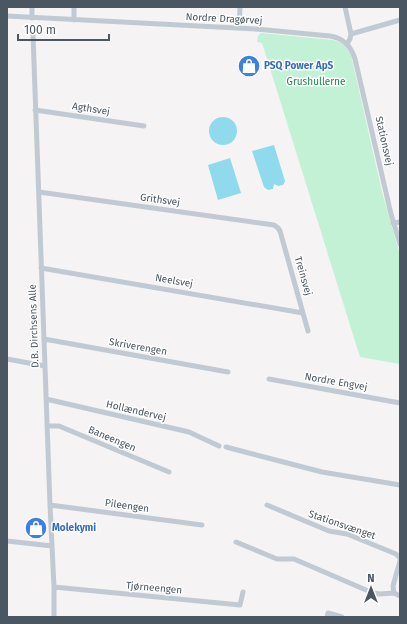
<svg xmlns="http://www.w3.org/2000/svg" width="407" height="624" font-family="'Fira Sans',sans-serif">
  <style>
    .green { fill: #c3f1d5 }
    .water { fill: #90daee }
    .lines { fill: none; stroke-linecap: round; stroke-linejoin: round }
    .minor { stroke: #c1cad2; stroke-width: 5 }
    .labels { text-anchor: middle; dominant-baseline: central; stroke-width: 3; stroke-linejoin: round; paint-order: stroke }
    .street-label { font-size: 10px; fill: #4a5661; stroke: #fff }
    .shop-label { font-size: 10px; font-weight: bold; fill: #366cbe; stroke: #fff; text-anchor: start }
    .park-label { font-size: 10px; fill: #17864f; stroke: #fff }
  </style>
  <rect width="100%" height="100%" fill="#f5f3f3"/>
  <path class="green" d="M261,33L333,40C342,42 346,47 351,55L382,192L400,255V364L360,357L268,62L262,43L257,42L258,36Z"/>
  <path class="water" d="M209 131a14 14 0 1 1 28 0a14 14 0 1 1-28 0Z
    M274,145L285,181L283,185L278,186L274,184L273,189L268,190L264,187L252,151Z
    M230,158L241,193L218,200L208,165Z"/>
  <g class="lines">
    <path class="minor" d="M32,7V18
      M345,7L351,34L350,39L347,44
      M7,16L256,29L330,36C343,38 351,46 355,59L391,214L400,244
      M74,20V7
      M239,28L240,7
      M351,34L400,20
      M33,35L50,505L54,587V617
      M35,110L144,126
      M39,192L274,225L278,228L280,231L308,331
      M393,223L400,222
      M41,268L303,313
      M44,339L228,372
      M7,359L45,366
      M269,379L400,403
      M46,399L189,432L219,446
      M47,426H59L169,472
      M226,447L322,472L400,485
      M50,505L202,525
      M267,505L329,531L347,534L396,554L400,558V561L393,586L394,593
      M7,541L52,546
      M236,542L277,559H294L373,593L380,594L394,593
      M54,587L240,605L243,592
      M394,593L400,596
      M327,617L328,613L342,617"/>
  </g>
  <defs>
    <g id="shop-disc" transform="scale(1.15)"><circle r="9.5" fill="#3f7fe0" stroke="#fff"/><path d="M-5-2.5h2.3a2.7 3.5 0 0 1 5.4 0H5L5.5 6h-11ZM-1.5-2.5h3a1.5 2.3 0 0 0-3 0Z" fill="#fff"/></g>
  </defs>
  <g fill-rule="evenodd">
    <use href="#shop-disc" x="249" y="66"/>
    <use href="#shop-disc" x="36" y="528"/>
  </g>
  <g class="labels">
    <g class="street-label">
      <text transform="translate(224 19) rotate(3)">Nordre Dragørvej</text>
      <text transform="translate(91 109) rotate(9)">Agthsvej</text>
      <text transform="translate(384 141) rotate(77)">Stationsvej</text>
      <text transform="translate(160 200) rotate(8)">Grithsvej</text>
      <text transform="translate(303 276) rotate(74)">Treinsvej</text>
      <text transform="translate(174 281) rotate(10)">Neelsvej</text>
      <text transform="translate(34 326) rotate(-92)">D.B. Dirchsens Alle</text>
      <text transform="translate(138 347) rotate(10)">Skriverengen</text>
      <text transform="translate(336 382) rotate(10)">Nordre Engvej</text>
      <text transform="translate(136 411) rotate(13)">Hollændervej</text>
      <text transform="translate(112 439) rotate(23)">Baneengen</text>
      <text transform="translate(127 506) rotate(8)">Pileengen</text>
      <text transform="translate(342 525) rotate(19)">Stationsvænget</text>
      <text transform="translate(154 588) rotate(5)">Tjørneengen</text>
    </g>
    <g class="shop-label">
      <text x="264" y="66">PSQ Power ApS</text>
      <text x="52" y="528">Molekymi</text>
    </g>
    <g class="park-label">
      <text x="316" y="82">Grushullerne</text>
    </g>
  </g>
  <rect width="407" height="624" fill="none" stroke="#4a5661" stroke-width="16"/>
  <g transform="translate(371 588)" stroke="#ffffff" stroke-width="3" paint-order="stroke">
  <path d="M0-3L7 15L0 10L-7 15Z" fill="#4a5661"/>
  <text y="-6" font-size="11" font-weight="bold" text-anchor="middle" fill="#4a5661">N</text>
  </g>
  <path d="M18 34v6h91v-6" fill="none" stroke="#4a5661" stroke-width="2"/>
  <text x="24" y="34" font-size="12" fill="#4a5661" stroke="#ffffff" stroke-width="3" paint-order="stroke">100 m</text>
</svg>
